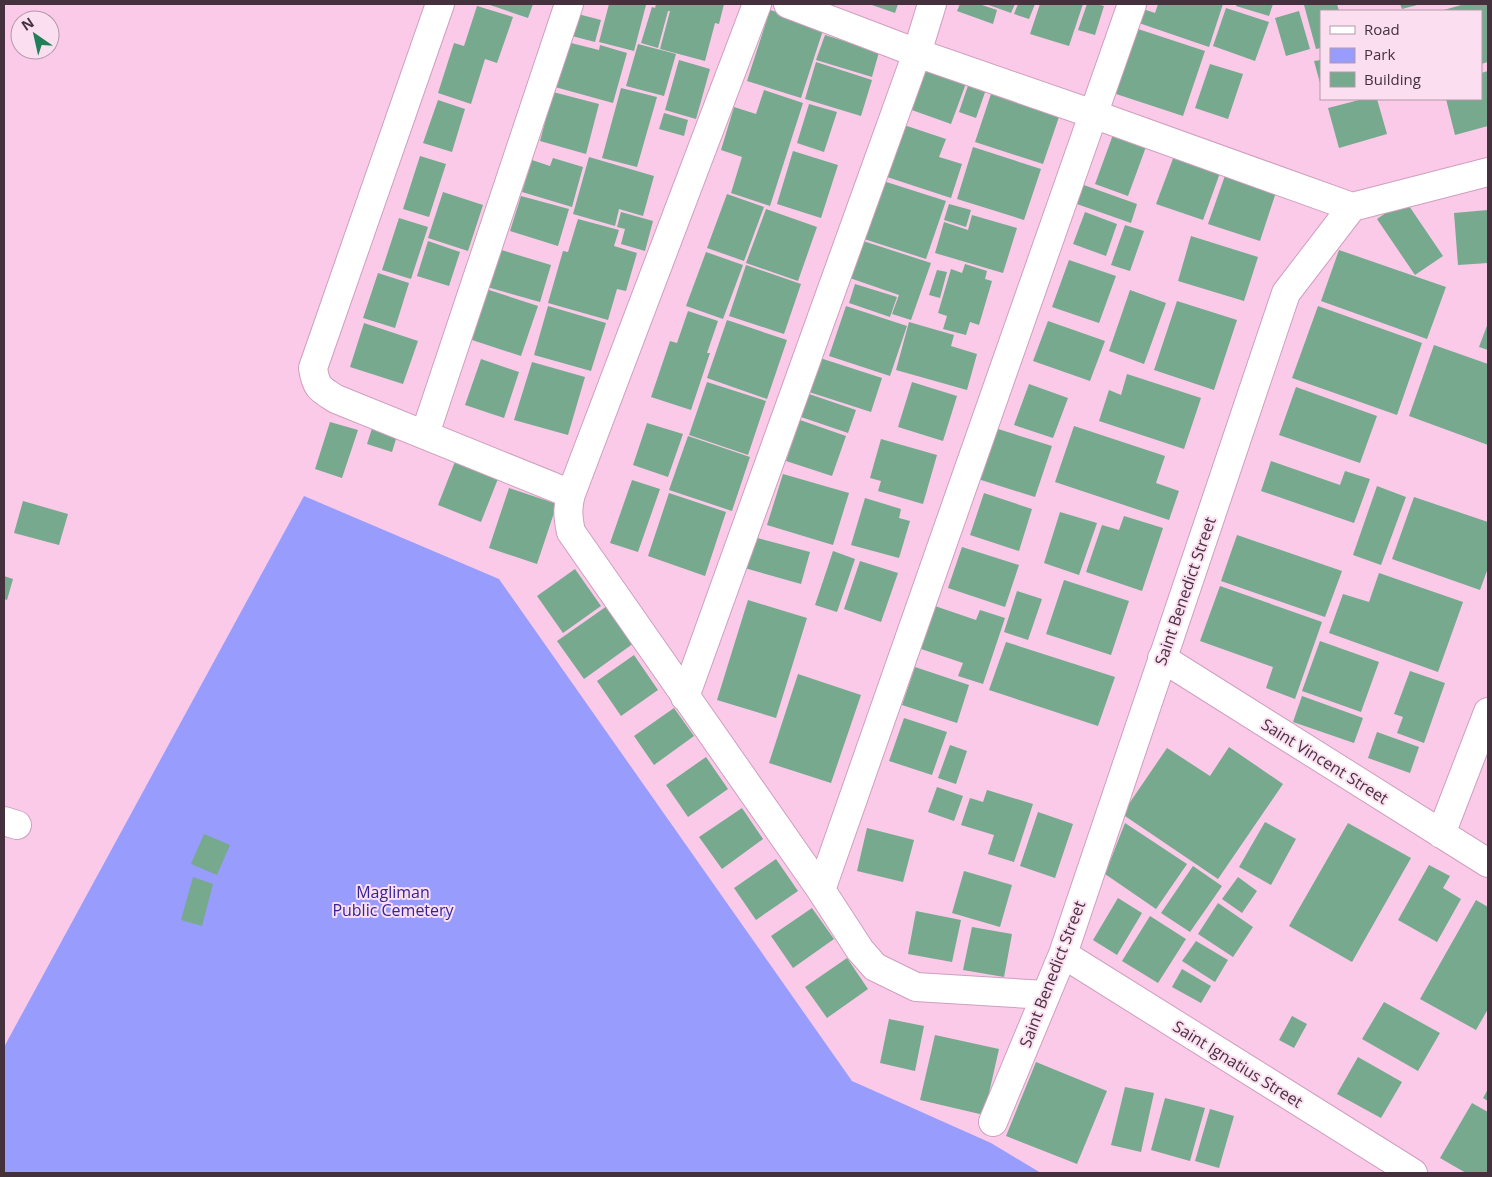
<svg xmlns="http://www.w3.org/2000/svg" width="1492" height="1177" font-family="'Open Sans',sans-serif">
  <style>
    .green { fill: #989dfd }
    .building { fill: #76a98d }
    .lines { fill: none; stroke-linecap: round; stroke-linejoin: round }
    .street-casing { stroke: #cf9fbe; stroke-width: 30 }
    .street { stroke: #fff; stroke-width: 28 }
    .labels { text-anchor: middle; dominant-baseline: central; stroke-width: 4; stroke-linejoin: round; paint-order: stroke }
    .street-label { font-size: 16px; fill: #45313e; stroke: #fcdef1 }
    .park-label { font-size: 16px; fill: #352498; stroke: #fcdef1 }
  </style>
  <rect width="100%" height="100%" fill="#fbcae9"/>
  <path class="green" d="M304,496L499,579L852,1081L991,1143L1041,1173H4V1047Z"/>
  <path class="building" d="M487,4H533L528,18Z
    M609,4L646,5L634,51L599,42Z
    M656,4H724L719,24L715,23L705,61L660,49L670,11H668L658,48L641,43L652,7L655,8Z
    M869,4H898L895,13Z
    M960,4H979L997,10L993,24L957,11Z
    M986,4H1015L1011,13Z
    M1018,4H1035L1029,19L1014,14Z
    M1040,4H1083L1069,46L1030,34Z
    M1087,4H1096L1104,6L1095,35L1078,30Z
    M1158,4H1223L1209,47L1136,22L1140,8L1155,13Z
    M1237,4H1273L1269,16L1236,6Z
    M1308,4H1337L1339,11H1321V48L1316,49L1304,5Z
    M1400,4H1421L1402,9Z
    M1465,4H1488V62L1481,64V11H1440Z
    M477,6L513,17L497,63L485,59L471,104L438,93L454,43L464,46Z
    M1226,8L1269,22L1255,61L1213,46Z
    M770,10L824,27L801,98L747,81Z
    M1299,11L1310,49L1286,56L1275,18Z
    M574,13L601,20L595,42L568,35Z
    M1132,27L1205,51L1183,116L1110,92Z
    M825,35L879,52L872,77L816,60Z
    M567,42L599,50L600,45L627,53L613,103L555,87Z
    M638,44L676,54L664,96L626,86Z
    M679,60L710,69L696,119L665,110Z
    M1321,60V83H1320L1314,61Z
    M816,62L872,80L861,116L805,99Z
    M926,63L968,78L951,124L909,109Z
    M1210,64L1243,74L1228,119L1195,108Z
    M1488,71V126L1455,135L1446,99H1481V73Z
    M972,74L989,81L976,118L959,112Z
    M621,88L657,97L637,167L602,158Z
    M993,88L1061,111L1043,164L975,142Z
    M764,90L803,103L770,206L731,193L742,157L721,150L734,107L756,114Z
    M553,92L599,104L586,154L540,141Z
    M1363,99H1377L1387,134L1339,148L1328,108Z
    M438,100L465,109L452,152L423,143Z
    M809,104L837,112L824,152L797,143Z
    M664,113L688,120L684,136L659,129Z
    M904,125L946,139L939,157L962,164L951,198L887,177Z
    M1114,132L1147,144L1128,196L1095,184Z
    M973,147L1041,169L1024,220L957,199Z
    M793,151L838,165L821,218L777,204Z
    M420,156L446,164L429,217L403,209Z
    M1174,156L1220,173L1203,220L1156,204Z
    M589,157L654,176L643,216L619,209L615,226L573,214Z
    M553,158L583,167L572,207L522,192L532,160L550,166Z
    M1228,167L1279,183L1260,241L1208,224Z
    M877,179L946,201L926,259L858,237Z
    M1081,184L1137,204L1131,223L1074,203Z
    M443,192L483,205L468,251L428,238Z
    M727,194L764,207L744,261L707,248Z
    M521,196L569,209L558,246L510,231Z
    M1405,200L1443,256L1415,275L1377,219Z
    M949,204L971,210L966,227L944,220Z
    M766,209L817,227L798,281L746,263Z
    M1488,210V263L1458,265L1454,213Z
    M621,212L653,221L645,251L621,244L625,229L617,227Z
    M1085,212L1117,224L1106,256L1073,244Z
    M972,215L1017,228L1003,273L935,253L944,222L968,230Z
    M399,218L428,227L411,279L382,270Z
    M578,219L619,230L614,246L637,253L626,291L617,289L608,320L548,303L563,251L568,252Z
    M1125,225L1144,231L1130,271L1111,265Z
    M1191,236L1258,257L1244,301L1178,281Z
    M857,239L931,263L911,320L892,314L899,295L844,276Z
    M428,241L460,252L449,286L417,276Z
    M498,249L551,265L540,302L487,287Z
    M1339,250L1446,287L1427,339L1321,301Z
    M706,252L743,265L723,319L686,306Z
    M1069,260L1116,276L1099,323L1052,307Z
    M965,264L987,271L985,279L992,281L979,325L970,322L966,335L943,329L947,316L938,313L951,269L962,273Z
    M746,265L801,284L784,334L729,316Z
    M937,270L947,272L940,298L929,295Z
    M378,273L409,283L395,328L363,318Z
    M855,284L897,297L890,317L849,303Z
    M486,289L538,306L521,356L469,339Z
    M1130,290L1166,303L1144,364L1109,351Z
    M1177,301L1237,320L1214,390L1154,370Z
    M548,306L606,323L591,371L534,355Z
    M846,306L907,326L890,376L829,356Z
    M1318,306L1422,343L1397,415L1292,378Z
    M688,311L718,321L707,353H710L691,410L651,397L670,341L677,343Z
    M727,320L787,340L767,399L707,378Z
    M1048,321L1105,341L1090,381L1033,361Z
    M909,322L954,335L951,346L977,354L967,390L896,370Z
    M364,323L418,341L403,384L350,367Z
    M1488,323V350L1479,347Z
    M1434,345L1488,364V445L1409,416Z
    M820,358L882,378L871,412L809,392Z
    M481,359L519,372L504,418L465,405Z
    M532,362L585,377L568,435L514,420Z
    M1127,374L1201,398L1184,449L1099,421L1109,390L1121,395Z
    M707,382L766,401L748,455L689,435Z
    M912,382L957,396L943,441L898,427Z
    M1029,384L1068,398L1053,438L1014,425Z
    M1296,387L1377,416L1360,463L1279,435Z
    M809,394L856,410L848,433L801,417Z
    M375,419L400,426L392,452L367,444Z
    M800,420L846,436L832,476L786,461Z
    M330,422L358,430L342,478L315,469Z
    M647,423L683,434L668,477L633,465Z
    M1074,426L1165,456L1156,483L1179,491L1169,520L1055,482Z
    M995,428L1052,446L1035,497L978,479Z
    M688,436L750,457L732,511L669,490Z
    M881,439L937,455L923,504L878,491L881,481L870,478Z
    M458,454L501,471L481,522L438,505Z
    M1271,461L1340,485L1345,471L1370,479L1354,523L1261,491Z
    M783,474L849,493L833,545L767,525Z
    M632,480L660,489L638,552L610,543Z
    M1377,486L1406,497L1381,565L1353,555Z
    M509,488L557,504L537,564L489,548Z
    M669,493L726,512L705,576L648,556Z
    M984,493L1032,509L1019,551L970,535Z
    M1414,497L1488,522V568L1480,590L1392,559Z
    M865,498L901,509L899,518L910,521L899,558L851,545Z
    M23,501L68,514L59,545L14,533Z
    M1060,512L1097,523L1079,575L1044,563Z
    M1124,516L1163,528L1142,591L1086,572L1102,525L1119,530Z
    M1237,535L1342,571L1325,617L1221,581Z
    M750,536L810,552L801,584L741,567Z
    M962,547L1019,565L1005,607L948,588Z
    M833,551L855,559L837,612L815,605Z
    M860,561L898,573L881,622L844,609Z
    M575,569L601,606L563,633L537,596Z
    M1379,573L1463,602L1438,672L1329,633L1343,594L1369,602Z
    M4,576L13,579L7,600L4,599Z
    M1064,580L1129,601L1111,655L1046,634Z
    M1220,586L1322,622L1295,699L1266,688L1273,667L1200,641Z
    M1017,591L1042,599L1028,640L1004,632Z
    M748,600L807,618L776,718L717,700Z
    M929,604L976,620L980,610L1005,618L983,684L958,676L963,663L915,647Z
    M607,606L634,643L584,679L557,641Z
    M1320,641L1379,662L1361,712L1302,691Z
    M1006,642L1115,677L1098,726L989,690Z
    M634,655L658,690L621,716L597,681Z
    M915,667L969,685L957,723L902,705Z
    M1410,671L1445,683L1424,743L1397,733L1403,717L1394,714Z
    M798,674L861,695L831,783L769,763Z
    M1302,696L1363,718L1354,743L1293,722Z
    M674,708L694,736L654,765L634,736Z
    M904,718L947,732L932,775L889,761Z
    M1377,732L1419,747L1410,773L1368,758Z
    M950,745L967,751L956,784L938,778Z
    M1229,747L1283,784L1218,879L1122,814L1167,748L1210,776Z
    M706,757L728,789L688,817L666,785Z
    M937,787L963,796L954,821L928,812Z
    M987,790L1033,804L1014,862L988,854L994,835L961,825L970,798L983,802Z
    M742,808L763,839L722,869L699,837Z
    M1038,812L1073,824L1055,878L1020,866Z
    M1265,822L1296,839L1271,885L1239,867Z
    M1125,823L1187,864L1156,909L1105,874Z
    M1348,823L1411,858L1352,962L1289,926Z
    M867,828L914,840L903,882L857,871Z
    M204,834L230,845L217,875L191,864Z
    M776,859L798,891L756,920L734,888Z
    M1429,865L1450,876L1443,888L1461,899L1437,942L1398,920Z
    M1193,866L1222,886L1190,932L1161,913Z
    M964,871L1012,885L1000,927L952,913Z
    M193,877L213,884L202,926L181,920Z
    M1238,877L1257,891L1242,913L1222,899Z
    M1118,898L1142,913L1117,955L1093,940Z
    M1476,900L1488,907V1009L1476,1030L1420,999Z
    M1218,903L1253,927L1233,957L1198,934Z
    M812,908L834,939L793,968L771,936Z
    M916,911L961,920L952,962L908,954Z
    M1150,916L1186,939L1158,983L1122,961Z
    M972,927L1012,934L1004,977L963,970Z
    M1196,941L1228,960L1215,982L1182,961Z
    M847,958L868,989L827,1018L805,987Z
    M1182,969L1211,986L1201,1003L1172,987Z
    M1384,1002L1440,1033L1418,1071L1362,1039Z
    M1292,1016L1307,1024L1294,1048L1279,1040Z
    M889,1019L924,1026L915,1071L880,1063Z
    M935,1035L999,1049L984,1115L920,1100Z
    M1358,1057L1402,1082L1381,1118L1337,1094Z
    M1036,1062L1107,1091L1077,1164L1006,1136Z
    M1125,1087L1154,1093L1141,1152L1111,1145Z
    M1488,1089V1101L1483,1098Z
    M1165,1098L1205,1108L1190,1161L1151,1150Z
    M1472,1103L1488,1112V1173H1466L1440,1158Z
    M1210,1109L1234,1116L1219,1168L1195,1161Z"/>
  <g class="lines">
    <g class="street-casing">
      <path id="street" d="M440,4L313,368C316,388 320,389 336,399L571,494
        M757,4L571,494C567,508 568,518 571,532L821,890L860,950L875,967L916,987L1046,995
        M788,4L917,53L1093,114L1352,207
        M425,434L569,4
        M1162,658L1488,863
        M685,697L917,53L932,4
        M4,821L17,825
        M1441,834L1488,712
        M821,890L1132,4
        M1063,954L1413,1173
        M993,1122L1063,954L1286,293L1352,207L1488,172"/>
    </g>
    <use href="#street" class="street"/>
  </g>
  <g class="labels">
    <g class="street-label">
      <text transform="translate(1185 591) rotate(-71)">Saint Benedict Street</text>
      <text transform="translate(1325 761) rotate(32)">Saint Vincent Street</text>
      <text transform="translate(1052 974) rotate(-69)">Saint Benedict Street</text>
      <text transform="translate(1238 1064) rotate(32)">Saint Ignatius Street</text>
    </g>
    <g class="park-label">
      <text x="393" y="892">Magliman<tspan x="393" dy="18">Public Cemetery</tspan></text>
    </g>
  </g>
  <rect width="1492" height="1177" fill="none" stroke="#45313e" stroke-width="10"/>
  <rect x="1320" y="10" width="162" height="90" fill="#fcdef1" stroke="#b399a9"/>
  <rect x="1330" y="26" width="25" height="8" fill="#ffffff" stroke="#b399a9"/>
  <text x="1364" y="35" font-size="15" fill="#45313e">Road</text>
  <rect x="1330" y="48" width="25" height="15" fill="#989dfd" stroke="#b399a9"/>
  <text x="1364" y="60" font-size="15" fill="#45313e">Park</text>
  <rect x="1330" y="72" width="25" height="15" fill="#76a98d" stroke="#b399a9"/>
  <text x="1364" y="85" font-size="15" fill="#45313e">Building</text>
  <g transform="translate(35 35) rotate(326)"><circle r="24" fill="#fcdef1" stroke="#b399a9"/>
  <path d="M0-4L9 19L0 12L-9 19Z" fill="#207f56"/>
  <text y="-8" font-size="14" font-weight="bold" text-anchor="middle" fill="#45313e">N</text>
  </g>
</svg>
